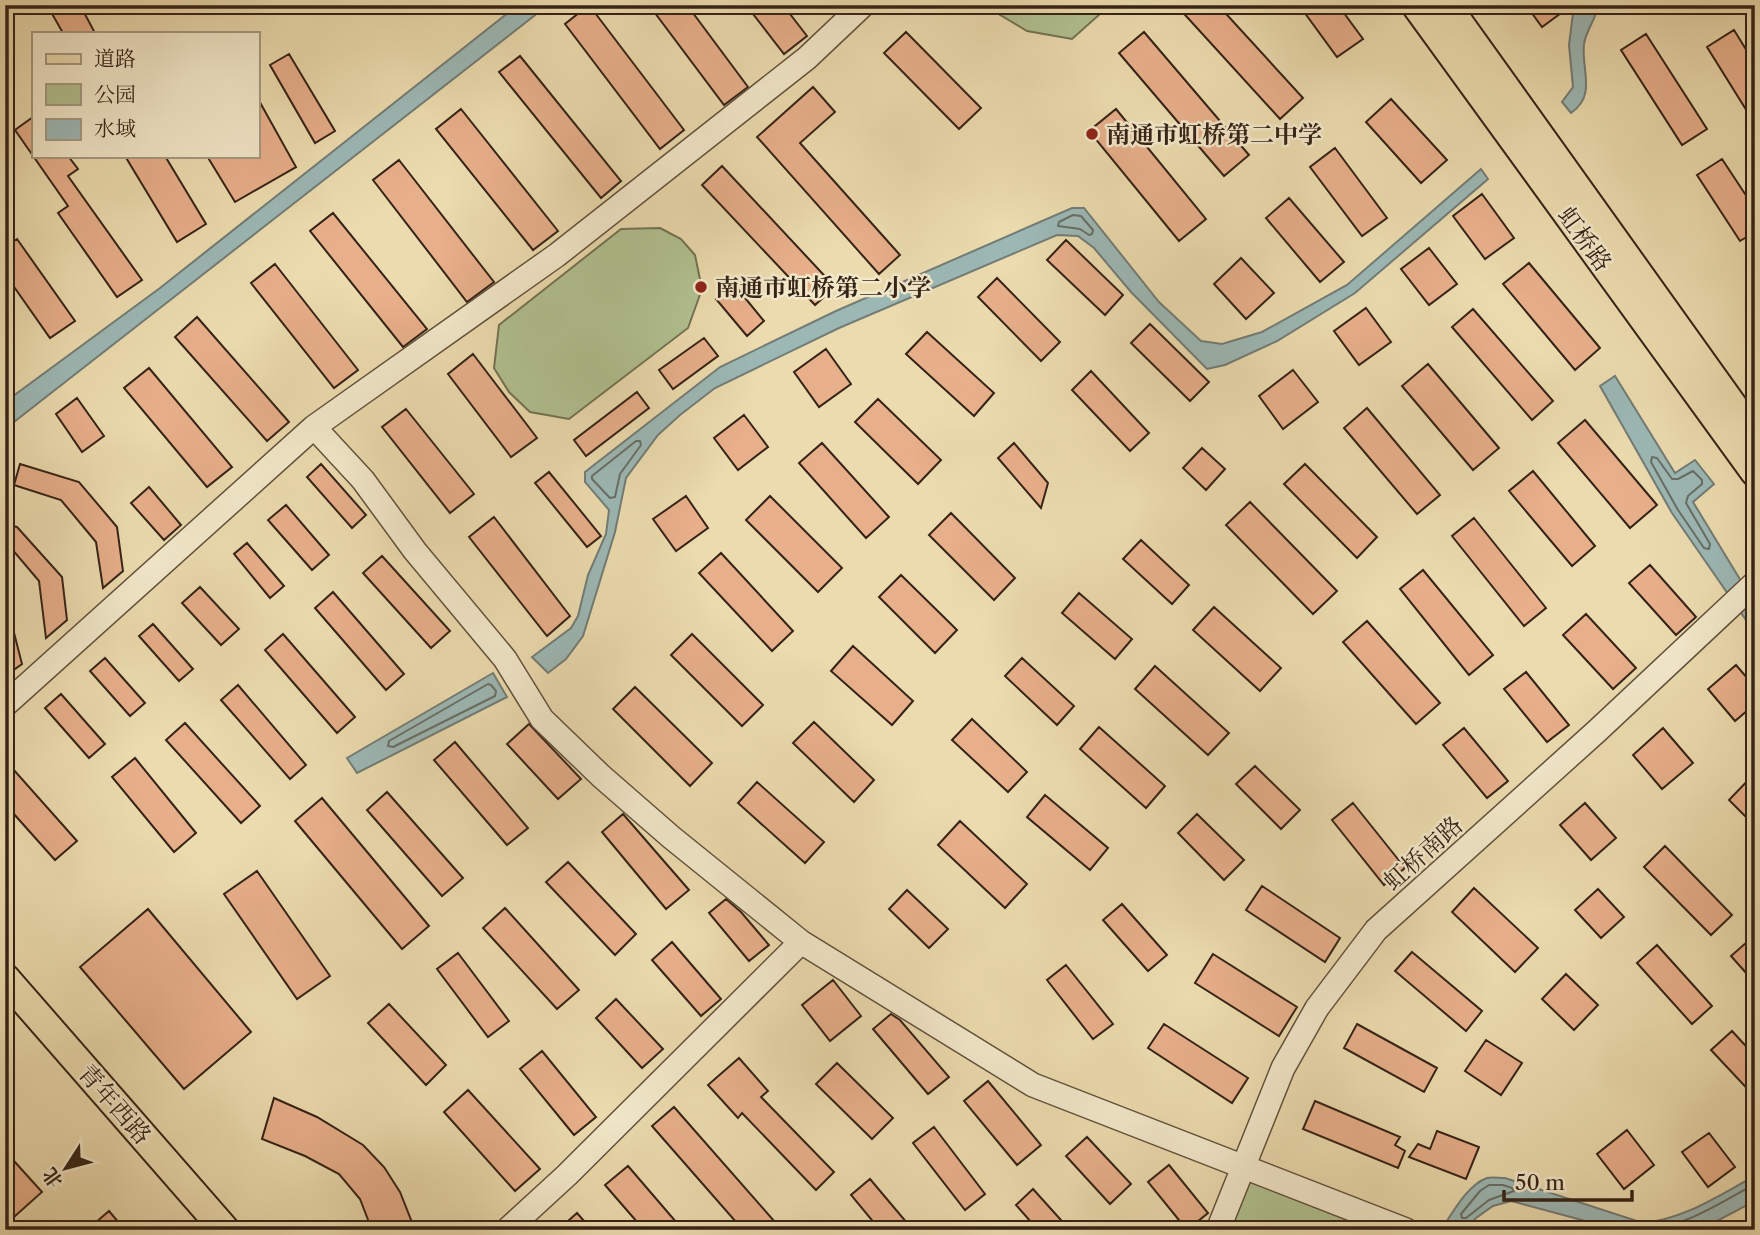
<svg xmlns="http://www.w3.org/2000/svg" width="1760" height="1235" font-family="'Libre Caslon Text','Noto Serif SC',serif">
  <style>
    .green { fill: #b1c190; stroke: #737254; stroke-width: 2 }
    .water { fill: #9cb8b5; stroke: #737c76; stroke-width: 2 }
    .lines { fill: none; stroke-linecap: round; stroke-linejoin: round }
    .shore { stroke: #686e66; stroke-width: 2 }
    .building { fill: #e7af8a; stroke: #352317; stroke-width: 2 }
    .minor-casing { stroke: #62513d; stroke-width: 26 }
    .major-casing { stroke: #352317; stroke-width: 32 }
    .minor { stroke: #f2e8ca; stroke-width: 23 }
    .major { stroke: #ebdbae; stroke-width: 28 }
    .poi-dot { fill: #8f2418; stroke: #f2e8ca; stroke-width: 2.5 }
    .labels { text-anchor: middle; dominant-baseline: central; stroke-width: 5; stroke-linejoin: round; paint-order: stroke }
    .poi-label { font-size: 24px; font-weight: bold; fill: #352317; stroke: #f2e8ca; text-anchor: start }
    .street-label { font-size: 24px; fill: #352317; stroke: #f2e8ca }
  </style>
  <rect width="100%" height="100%" fill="#ebdbae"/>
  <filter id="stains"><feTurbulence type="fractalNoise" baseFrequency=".00286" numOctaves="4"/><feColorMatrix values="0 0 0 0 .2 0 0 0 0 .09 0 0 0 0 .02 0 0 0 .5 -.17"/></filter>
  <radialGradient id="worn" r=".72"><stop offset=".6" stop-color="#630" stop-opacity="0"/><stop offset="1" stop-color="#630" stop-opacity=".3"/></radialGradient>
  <path class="green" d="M990,5H1110L1072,39L1027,31L992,10Z
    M660,228L681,239L695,255L702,289L688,328L569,419L530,412L509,392L494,368L499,325L621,229Z
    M1245,1172L1401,1218L1423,1230H1232Z"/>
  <path class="water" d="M518,5H548L5,429V402L160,288Z
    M1574,5L1598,7C1595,20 1586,31 1584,44C1581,70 1597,95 1571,113L1562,102L1573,87L1569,45Z
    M1481,169L1488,179L1355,293L1277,341L1225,365L1207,369L1131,292L1094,248L1078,236L1057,235L839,328L715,388L680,415L658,435L626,478L615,532L583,636L566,659L548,673L532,657L571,628L578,616L588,575L606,534L609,510L585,482V472L720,367L836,311L1072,208H1084L1159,302L1201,341L1222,344L1262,332L1347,285Z
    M1615,376L1675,473L1695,460L1714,484L1693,502L1755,604V633L1672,513L1600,386Z
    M493,673L507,697L357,773L347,758Z
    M1755,1176V1201L1700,1230H1619L1511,1201L1493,1206L1476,1218L1465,1230H1441C1452,1214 1467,1185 1487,1178C1492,1177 1499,1178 1505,1178L1643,1223C1685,1219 1719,1195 1755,1176Z"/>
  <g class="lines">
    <path class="shore" d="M1073,215L1081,216L1093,230L1092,234L1089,235L1080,229L1058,226L1059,222Z
      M636,441H640L641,445L620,474L615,497L610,498L592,479V476Z
      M1652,457L1657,458L1672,479H1678L1693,471L1702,480V484L1688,496L1686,503L1710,544L1709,549L1704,548L1678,510L1651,462Z
      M488,684L491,685L496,691L495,696L393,747L388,746L389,741Z
      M1489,1185H1503L1512,1188L1514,1191L1489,1200L1466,1218H1462L1461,1214L1480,1191Z
      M1646,1230C1686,1226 1720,1203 1755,1184"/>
  </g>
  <path class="building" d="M47,5H80L95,33H63Z
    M589,5L684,130L660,149L565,24Z
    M649,5H687L748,87L724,105Z
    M746,5H783L807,36L784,54Z
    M1176,5H1218L1303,98L1280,119Z
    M1299,5H1338L1363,39L1337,57Z
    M1526,5H1572L1542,27Z
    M1734,30L1755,64V124L1707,47Z
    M906,32L981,108L959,129L884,53Z
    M1144,32L1249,155L1224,176L1119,53Z
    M1646,34L1707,129L1682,145L1621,50Z
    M289,54L335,131L315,143L270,65Z
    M520,56L621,181L601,198L499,72Z
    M813,87L835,112L800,143L900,255L879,274L757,137Z
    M257,97L296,167L235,202L207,156H257Z
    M1391,99L1447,160L1421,183L1366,122Z
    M461,109L558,231L533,250L436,129Z
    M1116,109L1206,219L1179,241L1089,131Z
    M33,117V156H68L78,169L68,176L142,280L117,297L58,213L68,206L15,130Z
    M1335,148L1387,218L1362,236L1310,167Z
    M125,156H165L206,224L177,242Z
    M1722,159L1755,209V232L1740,241L1697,175Z
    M399,160L494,282L467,302L373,180Z
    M722,166L835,287L815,305L702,185Z
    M1482,194L1514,238L1485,259L1453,216Z
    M1289,198L1344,262L1320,282L1266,218Z
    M333,213L427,329L403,347L310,231Z
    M17,239L75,321L50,338L5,274V247Z
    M1066,240L1123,295L1105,315L1047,260Z
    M1429,248L1457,284L1429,305L1401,269Z
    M1241,258L1274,293L1246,319L1214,284Z
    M1529,263L1600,348L1575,370L1503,284Z
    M275,264L358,370L334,388L251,283Z
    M997,278L1060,342L1041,361L978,297Z
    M732,282L764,321L747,336L716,299Z
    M1366,308L1391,342L1359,365L1334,331Z
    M1473,309L1553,401L1532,420L1452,327Z
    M197,317L289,422L267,441L175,337Z
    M1150,324L1209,382L1190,401L1131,343Z
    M927,332L994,393L974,416L906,354Z
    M704,338L718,356L673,389L659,370Z
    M826,349L851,384L819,407L794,372Z
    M473,354L537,438L511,457L448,374Z
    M1428,364L1499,448L1473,470L1402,386Z
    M149,368L232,467L207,487L124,388Z
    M1293,370L1318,402L1283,429L1259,396Z
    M1091,371L1149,433L1130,451L1072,390Z
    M637,392L649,408L586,456L574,440Z
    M77,398L104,436L82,452L56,414Z
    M878,399L941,460L918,484L855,422Z
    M1367,408L1440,495L1417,514L1344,428Z
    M406,409L474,494L450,513L382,427Z
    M744,415L768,447L738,470L714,438Z
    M1585,420L1657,505L1630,528L1558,443Z
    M822,443L889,517L866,538L799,463Z
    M1014,443L1048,483L1041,508L998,458Z
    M1202,448L1225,469L1206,490L1183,468Z
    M20,464L79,482L117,527L123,571L103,588L96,542L61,500L14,485Z
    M321,464L366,515L352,528L307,477Z
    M1305,464L1377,537L1357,558L1284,484Z
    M1533,471L1595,546L1572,566L1509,491Z
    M549,472L601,536L587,547L535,483Z
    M149,487L181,525L164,540L131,503Z
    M686,496L708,528L676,551L653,519Z
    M770,496L842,568L818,592L746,520Z
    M1250,502L1337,591L1313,614L1226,525Z
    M286,505L329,555L312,570L268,520Z
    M951,513L1015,578L994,600L929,535Z
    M494,517L570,616L547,636L469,537Z
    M1474,518L1546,608L1524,626L1452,536Z
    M5,524L17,527L62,577L67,620L46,638L39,581L5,541Z
    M1141,540L1189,585L1172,604L1123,559Z
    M247,543L284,586L270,598L234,554Z
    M721,553L793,631L772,651L699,573Z
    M382,556L450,631L431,648L363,573Z
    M1650,565L1696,617L1676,635L1629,583Z
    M1423,570L1493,655L1469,675L1400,589Z
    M901,575L957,630L935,653L879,597Z
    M200,587L239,629L221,645L182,603Z
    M333,592L404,674L386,690L315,608Z
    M1079,593L1132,639L1115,659L1062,613Z
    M1214,607L1281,668L1260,691L1193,630Z
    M1586,614L1636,668L1613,689L1563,635Z
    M10,617L22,664L5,676V618Z
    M1367,621L1440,703L1416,724L1343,642Z
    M153,624L193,669L179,681L139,636Z
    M283,634L355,717L337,733L265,650Z
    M692,634L763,705L742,726L671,655Z
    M853,646L913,701L892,725L831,671Z
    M105,658L145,703L130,716L90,671Z
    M1022,658L1074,706L1057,725L1005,676Z
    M1736,665L1755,687V704L1735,721L1708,689Z
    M1155,666L1229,733L1208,755L1135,689Z
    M1526,672L1569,725L1547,742L1504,689Z
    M238,685L306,765L290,779L221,700Z
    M635,687L712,763L690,786L613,709Z
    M61,694L105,744L89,758L45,708Z
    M972,719L1027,772L1008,792L952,740Z
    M814,722L874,780L854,802L793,743Z
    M185,723L260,806L241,823L166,740Z
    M529,724L581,779L558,799L507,744Z
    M1099,727L1165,786L1146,808L1080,749Z
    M1464,728L1508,781L1487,798L1443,745Z
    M1663,728L1693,763L1662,789L1633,755Z
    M455,742L528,828L507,845L434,760Z
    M135,758L196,833L174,852L112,777Z
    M5,760L77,841L55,860L5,804Z
    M1255,766L1300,810L1281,829L1236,784Z
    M1755,773V826L1729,800Z
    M757,782L824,842L805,863L738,803Z
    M387,792L463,878L442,896L367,810Z
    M1045,795L1108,848L1090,870L1027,817Z
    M322,798L429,926L402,949L295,821Z
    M1353,803L1405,868L1384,885L1332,820Z
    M1585,803L1616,838L1591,860L1560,825Z
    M623,814L689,890L666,909L602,832Z
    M1197,814L1244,860L1224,880L1178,833Z
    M960,821L1027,884L1005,908L938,845Z
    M1665,846L1732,915L1711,935L1644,867Z
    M568,862L636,934L615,955L546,882Z
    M257,871L330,976L297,999L224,894Z
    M1262,886L1340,938L1325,962L1246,910Z
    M1474,888L1538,948L1515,972L1452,912Z
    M1598,889L1624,917L1601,938L1575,910Z
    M907,890L948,929L929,948L889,909Z
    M726,899L741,912L769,945L749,961L709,913Z
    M1122,904L1167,955L1148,971L1103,920Z
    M505,908L579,990L557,1009L483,928Z
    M148,909L251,1032L184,1089L80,967Z
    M1755,935V983L1731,956Z
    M672,942L721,999L701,1016L652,960Z
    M1657,945L1712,1006L1692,1024L1637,963Z
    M1412,952L1482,1011L1466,1031L1395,971Z
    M458,953L509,1021L488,1037L437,969Z
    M1213,954L1297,1007L1279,1036L1195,983Z
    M1066,965L1113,1024L1093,1039L1047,980Z
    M1566,974L1598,1005L1574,1030L1542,999Z
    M833,980L861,1016L830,1041L802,1005Z
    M616,999L663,1049L642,1068L596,1018Z
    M389,1004L446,1065L426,1085L368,1023Z
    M891,1014L900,1020L949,1077L928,1094L873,1029Z
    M1164,1024L1248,1078L1232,1103L1148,1048Z
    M1357,1024L1437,1068L1424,1092L1344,1048Z
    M1732,1031L1755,1056V1097L1711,1050Z
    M1486,1040L1522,1063L1501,1095L1465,1071Z
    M542,1051L596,1117L574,1135L520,1069Z
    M739,1058L768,1091L761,1097L834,1172L816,1190L742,1113L738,1118L708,1085Z
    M837,1063L893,1118L872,1139L816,1084Z
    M988,1081L1041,1145L1017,1165L964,1101Z
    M468,1090L540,1169L515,1191L444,1112Z
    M274,1098L317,1117L363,1145L384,1167L400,1192L415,1230H372L360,1199L339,1174L305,1156L262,1139Z
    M1315,1101L1400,1137L1395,1145L1405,1151L1398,1168L1303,1129Z
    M674,1107L782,1230H743L652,1126Z
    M934,1127L985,1194L965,1210L913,1143Z
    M1627,1130L1654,1165L1624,1189L1597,1154Z
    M1437,1131L1479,1147L1466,1179L1409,1157L1418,1144L1430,1149Z
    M1709,1133L1735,1167L1708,1187L1682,1152Z
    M1087,1137L1131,1184L1110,1204L1066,1156Z
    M5,1151L42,1192L5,1225Z
    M1169,1165L1208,1213L1187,1230L1148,1182Z
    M628,1166L683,1230H644L605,1185Z
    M870,1179L913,1230H880L851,1195Z
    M1033,1189L1070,1230H1038L1016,1205Z
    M109,1211L125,1230H87Z
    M577,1213L592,1230H558Z"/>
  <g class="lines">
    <g class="minor-casing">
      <path id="minor" d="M314,427L363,480L415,551L505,659L542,719L601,776L671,837L801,942L1033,1085L1406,1230
        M5,705L314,427L557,255L807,58L863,5
        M507,1230L567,1175L801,942
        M1218,1230L1283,1068L1317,1008L1376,930L1597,731L1755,583"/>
    </g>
    <g class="major-casing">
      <path id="major" d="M1416,5L1755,472
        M1446,5L1755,437
        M5,978L225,1230"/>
    </g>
    <use href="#minor" class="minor"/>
    <use href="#major" class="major"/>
  </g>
  <g class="poi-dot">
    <circle cx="1092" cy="134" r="7"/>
    <circle cx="701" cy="287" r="7"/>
  </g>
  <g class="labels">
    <g class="poi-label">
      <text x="1106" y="134">南通市虹桥第二中学</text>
      <text x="715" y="287">南通市虹桥第二小学</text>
    </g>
    <g class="street-label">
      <text transform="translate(1585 239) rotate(54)">虹桥路</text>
      <text transform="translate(1423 853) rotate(-42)">虹桥南路</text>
      <text transform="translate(115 1104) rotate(49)">青年西路</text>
    </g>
  </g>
  <rect width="1760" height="1235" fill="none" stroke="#ebdbae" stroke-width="28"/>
  <rect x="7" y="7" width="1746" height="1221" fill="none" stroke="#352317" stroke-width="3.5"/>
  <rect x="14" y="14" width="1732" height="1207" fill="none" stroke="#352317" stroke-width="2"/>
  <rect x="32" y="32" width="228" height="126" fill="#f2e8ca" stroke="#a69982" stroke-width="2"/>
  <rect x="46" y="54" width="35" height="10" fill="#ebdbae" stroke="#a69982" stroke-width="2"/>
  <text x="94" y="66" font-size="21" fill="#352317">道路</text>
  <rect x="46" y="84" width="35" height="21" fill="#b1c190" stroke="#a69982" stroke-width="2"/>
  <text x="94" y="102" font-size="21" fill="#352317">公园</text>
  <rect x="46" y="119" width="35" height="21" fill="#9cb8b5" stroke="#a69982" stroke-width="2"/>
  <text x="94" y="136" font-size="21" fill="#352317">水域</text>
  <g transform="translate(66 1168) rotate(234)" stroke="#f2e8ca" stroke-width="5" paint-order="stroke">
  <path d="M0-5L12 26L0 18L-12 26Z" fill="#352317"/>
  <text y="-10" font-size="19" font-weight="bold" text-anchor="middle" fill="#352317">北</text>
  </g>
  <path d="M1504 1190v10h128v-10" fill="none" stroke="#352317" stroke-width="3.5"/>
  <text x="1515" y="1190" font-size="21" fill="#352317" stroke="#f2e8ca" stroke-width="5" paint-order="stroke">50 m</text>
  <rect width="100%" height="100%" filter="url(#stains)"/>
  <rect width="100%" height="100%" fill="url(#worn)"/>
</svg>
